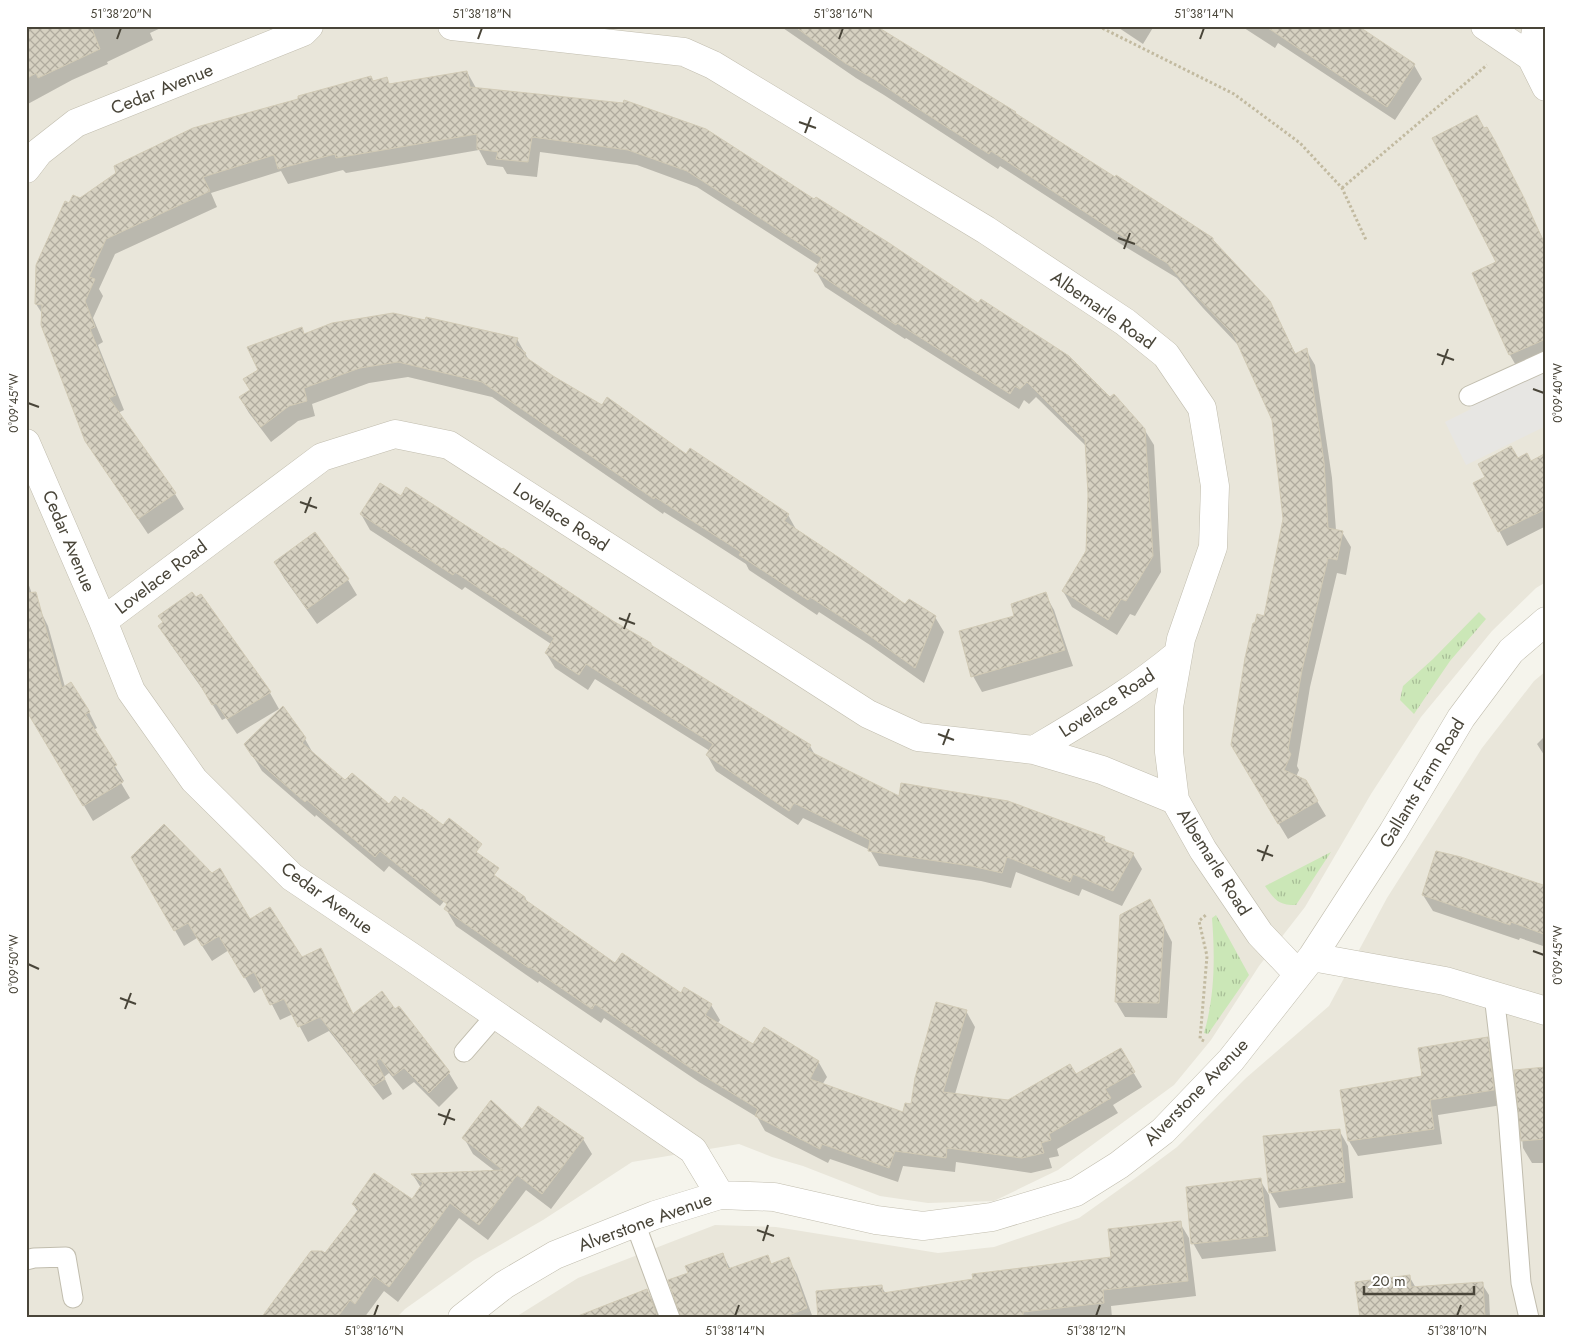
<svg xmlns="http://www.w3.org/2000/svg" width="1572" height="1344" font-family="Jost,sans-serif">
  <style>
    .residential { fill: #e9e6da }
    .grass { fill: url(#grass-tufts) }
    .parking { fill: #e7e6e3 }
    .shadow { fill: #0003 }
    .building { fill: url(#building-cross-hatch); stroke: #d1cab5 }
    .lines { fill: none; stroke-linecap: round; stroke-linejoin: round }
    .lane-casing { stroke: #c1bdae; stroke-width: 21 }
    .street-casing { stroke: #c1bdae; stroke-width: 29 }
    .path { stroke: #c2baa0; stroke-width: 3; stroke-dasharray: 2.5 2.5; stroke-linecap: butt }
    .lane { stroke: #fff; stroke-width: 19 }
    .street { stroke: #fff; stroke-width: 28 }
    .ticks { fill: none; stroke: #494539; stroke-width: 2 }
    .labels { text-anchor: middle; dominant-baseline: central; stroke-width: 4; stroke-linejoin: round; paint-order: stroke }
    .street-label { font-size: 18px; fill: #494539; stroke: #fff }
    .neatline { fill: none; stroke: #494539; stroke-width: 2 }
    .ticks-label { font-size: 12px; text-anchor: middle; fill: #494539 }
  </style>
  <defs>
    <pattern id="grass-tufts" width="24" height="20" patternUnits="userSpaceOnUse" patternTransform="scale(1.25)"><rect width="24" height="20" fill="#cbe7b7"/><path d="M3 7l-1-3M5 7V3M7 7l1-3M15 17l-1-3M17 17v-4M19 17l1-3" fill="none" stroke="#a7bd96"/></pattern>
    <pattern id="building-cross-hatch" width="8" height="8" patternUnits="userSpaceOnUse" patternTransform="scale(1.25)"><rect width="8" height="8" fill="#d6d1c1"/><path d="M0 0l8 8M0 8l8-8" fill="none" stroke="#b0ab9e"/></pattern>
  </defs>
  <rect width="100%" height="100%" fill="#f5f4ec"/>
  <path class="residential" d="M26,26H1546V582L1536,588L1492,631L1421,717L1371,794L1305,907L1259,966L1211,1040L1174,1085L1058,1170L994,1201L928,1203L880,1196L803,1166L772,1157L739,1144L632,1162L543,1220L474,1260L405,1309L396,1318H26Z
    M1546,671V1318H514L578,1278L715,1225L776,1227L938,1253L994,1247L1079,1218L1134,1179L1177,1147L1246,1078L1329,1006L1387,898L1482,748L1534,681Z"/>
  <path class="grass" d="M1479,612L1486,619L1450,661L1414,714L1400,700L1403,686L1433,659Z
    M1331,852L1296,905C1278,905 1275,900 1265,886Z
    M1216,915L1249,975L1208,1034L1204,1033C1215,996 1215,956 1212,918Z"/>
  <path class="parking" d="M1546,356V426L1466,465L1445,422L1471,409L1464,395Z"/>
  <path class="shadow" d="M29,26H165L150,33L153,40L107,62L108,64L72,80L26,105V28Z
    M780,26H874L1278,318L1296,355L1306,350L1315,365L1332,478L1336,530L1342,532L1351,547L1346,575L1337,573L1310,687L1297,766L1299,770L1296,777L1305,781L1326,816L1288,839L1241,761L1264,618L1284,519L1273,420L1239,346L1203,308L1177,278L1124,246L1000,166L998,169L884,95L856,78Z
    M1116,26H1154L1143,44Z
    M1241,26H1357L1414,65L1422,79L1395,120L1278,43L1275,48Z
    M467,72L476,88L624,105L1110,399L1144,429L1154,445L1161,572L1135,616L1130,614L1117,635L1072,607L1063,591L1087,552L1089,495L1087,447L1036,397L1029,404L1024,400L1019,409L906,338L905,339L825,287L816,271L819,265L697,187L637,165L540,152L537,177L507,174L503,167L487,165L479,150L346,173L343,170L288,184L281,171L211,193L217,207L115,254L99,289L103,296L93,318L103,342L98,345L124,410L118,413L175,494L184,509L148,534L95,455L43,315L36,304L70,205L80,199L373,82L386,79L390,85Z
    M1484,130L1495,143L1546,245V357L1518,369L1510,355L1474,273L1497,263Z
    M427,318L517,339L530,362L553,377L788,515L797,531L906,606L935,617L944,632L924,683L870,645L819,612L817,615L749,570L746,564L704,537L664,512L663,514L492,397L408,377L369,383L312,404L315,416L298,421L271,442L249,413L240,398L251,391L259,370L301,329L305,335L426,322Z
    M1546,454V526L1507,546L1475,484L1518,460L1531,462Z
    M361,514L612,622L651,644L652,647L810,746L815,755L900,798L1104,838L1107,844L1133,854L1142,869L1122,906L1082,889L1079,896L1016,872L1011,888L981,881L879,866L870,850L803,818L798,825L716,771L707,755L710,751L595,679L588,690L555,668L546,653L551,644L465,587L462,590L370,530Z
    M275,562L348,580L357,595L317,624L284,578Z
    M26,577L38,611L40,610L48,626L65,687L89,712L97,728L93,730L124,781L121,783L130,798L93,821L30,714L26,716Z
    M1045,594L1054,610L1073,666L982,692L973,676L1016,617Z
    M201,595L270,693L279,709L237,734L226,718L222,720L208,697L169,642L160,626Z
    M1546,735V758L1537,744Z
    M305,739L314,755L453,891L440,906L389,866L384,872L316,815L315,817L262,771L246,745Z
    M133,857L250,921L302,958L320,950L353,1015L449,1073L458,1088L439,1107L414,1082L403,1090L389,1073L384,1077L392,1094L383,1100L329,1031L308,1042L293,1014L280,1020L263,987L254,993L229,950L212,961L197,938L184,946Z
    M1546,888V947L1520,938L1519,940L1433,911L1423,895Z
    M525,897L528,904L615,965L681,995L711,1005L720,1020L718,1023L754,1046L818,1061L827,1077L822,1085L904,1114L912,1106L966,1011L975,1027L955,1094L1009,1102L1076,1076L1120,1050L1142,1087L1113,1105L1118,1113L1057,1149L1059,1156L1049,1158L1052,1168L1031,1173L956,1162L955,1172L903,1166L898,1182L830,1159L828,1163L765,1131L757,1117L699,1082L604,1018L601,1023L539,981L538,983L456,926L447,911Z
    M1158,915L1172,942L1167,1018L1125,1017L1116,1002Z
    M1487,1038L1496,1054L1502,1105L1438,1115L1442,1144L1358,1156L1349,1141L1341,1091L1424,1077Z
    M1546,1068V1163H1532L1523,1148L1516,1071Z
    M1339,1130L1348,1146L1353,1198L1279,1208L1270,1192Z
    M523,1131L583,1139L592,1154L551,1209L526,1190L488,1240L459,1218L398,1302L384,1291L364,1318H268L326,1255L358,1212L353,1204L412,1201L421,1188L413,1175L495,1171L473,1154L464,1138Z
    M1260,1180L1269,1195L1276,1251L1202,1259L1193,1243Z
    M1180,1223L1189,1238L1196,1296L1111,1306L1112,1318H820L881,1286L886,1294L1113,1258Z
    M723,1255L731,1270L767,1257L772,1265L788,1259L797,1274L813,1318H681L689,1274Z
    M1409,1276L1416,1288L1482,1284L1489,1295L1490,1318H1361Z
    M647,1290L655,1305L660,1318H601Z"/>
  <path class="building" d="M26,26H91L100,49L38,78L36,73L26,79Z
    M794,26H876L1016,112L1015,113L1115,177L1116,175L1213,238V240L1270,301L1295,354L1307,348L1324,462L1328,528L1343,531L1337,560L1328,558L1302,670L1288,750L1291,754L1284,770L1306,780L1318,801L1278,824L1231,745L1245,658L1253,623H1255L1257,614L1264,616L1283,519L1272,420L1233,334L1193,293L1167,263L1114,231L991,151L989,154L917,108L874,79L845,63Z
    M1265,26H1358L1415,64L1387,107Z
    M467,71L470,87L623,103L624,100L706,129L814,199L816,197L889,243L978,303L981,299L1069,356L1110,397L1114,394L1145,429L1153,556L1126,601L1121,599L1108,620L1062,591L1086,551L1088,495L1085,440L1027,382L1020,389L1015,386L1010,394L897,323L896,325L814,271L822,258L687,171L628,150L532,137L528,162L496,159L498,152L477,149V134L336,158L335,154L278,169L274,155L203,177L210,191L106,239L89,277L95,279L85,301L95,327L90,329L116,395L109,398L176,493L138,519L85,441L41,325L42,305L35,304L36,265L65,201L69,203L73,195L80,198L116,173L114,166L193,128L298,99V96L371,76L373,81L387,77L389,84Z
    M1477,115L1484,128L1487,127L1495,141L1524,198L1546,247V339L1509,355L1472,273L1496,262L1432,138Z
    M393,313L425,320L426,317L518,338L515,345L526,353L524,356L553,376L602,405L607,397L686,454L690,448L789,514L784,521L844,561L905,604L909,599L936,616L915,668L860,629L810,597L808,600L739,555L741,552L694,522L655,497L654,499L482,382L398,362L360,368L304,388L307,401L289,406L261,427L239,397L250,390L243,379L258,370L247,347L302,327L304,334L332,323Z
    M1511,446L1518,458L1527,453L1531,461L1546,453V509L1498,532L1473,483L1485,477L1478,464Z
    M380,483L401,496L406,487L502,549L503,548L613,621L651,643V645L811,745L807,750L899,796L901,783L1008,801L1105,837L1103,841L1134,853L1113,891L1073,874L1070,882L1007,857L1002,873L971,866L868,851L870,840L794,803L789,811L706,755L713,744L586,664L579,675L545,653L554,638L455,572L453,575L360,514Z
    M315,532L349,579L307,609L274,562Z
    M36,592L62,688L71,682L90,712L85,714L117,765L113,767L123,782L83,806L26,710V593Z
    M192,592L196,597L201,594L271,692L227,719L216,703L212,705L198,681L158,626L163,622L158,616Z
    M1046,592L1065,650L971,677L959,631L1014,616L1011,604Z
    M283,706L306,738L302,743L345,780L352,773L389,804L395,796L401,801L403,797L421,810L422,809L443,825L449,818L482,844L476,852L499,868L494,875L525,897L524,899L615,963L622,953L681,993L684,987L712,1004L705,1015L753,1044L764,1027L819,1061L810,1079L903,1112L905,1103L911,1104L915,1078L936,1002L967,1010L943,1092L1008,1100L1070,1064L1076,1074L1121,1048L1135,1072L1105,1089L1111,1098L1049,1134L1051,1140L1041,1143L1044,1153L1022,1158L947,1148L946,1158L895,1151L889,1168L822,1144L820,1149L755,1116L758,1109L689,1067L595,1004L592,1009L530,967L529,968L444,909L447,904L380,851L375,857L307,800L305,802L252,756L244,744Z
    M164,824L212,873L220,868L250,919L270,907L302,957L321,948L353,1014L382,991L395,1009L399,1006L450,1072L429,1093L404,1068L393,1076L380,1058L376,1061L385,1079L373,1086L320,1017L298,1027L284,999L270,1005L254,972L244,978L219,936L202,946L188,923L174,931L131,857Z
    M1436,851L1461,857L1546,886V935L1511,922L1510,925L1422,895Z
    M1150,899L1164,926L1159,1003L1115,1002L1120,915Z
    M1488,1037L1494,1090L1430,1100L1434,1129L1348,1141L1340,1090L1422,1076L1418,1048Z
    M1546,1067V1139L1521,1141L1514,1070Z
    M491,1100L522,1129L538,1106L584,1138L542,1194L517,1175L479,1225L450,1203L389,1287L374,1276L355,1304L350,1300L337,1318H261L311,1251H322L325,1253L359,1209L352,1204L374,1173L412,1199L423,1183L411,1174L503,1170L462,1138Z
    M1340,1129L1345,1182L1269,1193L1263,1136Z
    M1261,1178L1268,1236L1191,1244L1186,1187Z
    M1181,1221L1188,1281L1103,1290L1104,1303L1023,1312V1318H818L816,1291L882,1285L883,1293L973,1279L972,1274L1111,1257L1108,1229Z
    M723,1253L728,1269L768,1255L771,1264L789,1257L807,1308L781,1318H681L668,1280L688,1273L685,1266Z
    M1410,1275L1411,1287L1483,1282L1485,1318H1360L1355,1282Z
    M647,1289L658,1318H578V1316Z"/>
  <g class="lines">
    <g class="lane-casing">
      <path id="lane" d="M1469,396L1546,361
        M1494,995L1508,1114L1521,1283L1529,1318
        M464,1052L496,1015
        M635,1223L670,1318
        M26,1260L34,1258L66,1257L73,1298"/>
    </g>
    <g class="street-casing">
      <path id="street" d="M452,26L684,52L713,65L986,230L1125,322L1166,355L1202,408L1215,486L1213,547L1181,639L1169,707V752L1175,800L1203,850L1260,934L1298,974
        M1485,26L1531,57L1546,87
        M1531,57L1537,26
        M26,169L39,152L76,123L303,32L309,26
        M26,443L103,621L131,691L194,780L292,877L410,956L693,1150L720,1195
        M103,621L322,457L395,434L449,445L868,714L918,737L1034,750L1102,770L1175,800
        M1034,750C1084,720 1134,691 1178,654
        M1312,957L1393,832L1461,718L1511,651L1546,621
        M462,1318L504,1285L555,1255L655,1215L720,1195L774,1197L876,1220L923,1226L992,1217L1076,1192L1119,1165L1163,1131L1231,1060L1312,957L1445,981L1546,1011"/>
    </g>
    <path class="path" d="M1098,26L1234,94L1300,143L1342,188L1366,240
      M1342,188L1487,65
      M1204,1041L1200,1039L1207,956L1199,921L1207,914"/>
    <use href="#lane" class="lane"/>
    <use href="#street" class="street"/>
  </g>
  <path class="ticks" d="M117,39L121,28M478,39L482,28M839,39L843,28M1200,39L1204,28M799,122L816,128M805,133L811,117M1118,238L1135,244M1124,249L1130,233M1437,354L1454,360M1442,365L1448,349M1533,389L1544,393M28,403L39,407M300,502L317,508M305,513L311,497M619,618L635,624M624,629L630,613M938,734L954,740M943,745L949,729M1257,850L1273,856M1262,861L1268,845M1533,951L1544,955M28,964L39,969M120,998L136,1004M125,1009L131,993M438,1114L455,1120M444,1125L450,1109M757,1230L774,1236M763,1241L768,1225M374,1316L378,1305M735,1316L739,1305M1096,1316L1100,1305M1457,1316L1461,1305"/>
  <g class="labels">
    <g class="street-label">
      <text transform="translate(162 89) rotate(-22)">Cedar Avenue</text>
      <text transform="translate(1103 310) rotate(35)">Albemarle Road</text>
      <text transform="translate(561 517) rotate(33)">Lovelace Road</text>
      <text transform="translate(69 541) rotate(67)">Cedar Avenue</text>
      <text transform="translate(161 577) rotate(-37)">Lovelace Road</text>
      <text transform="translate(1107 703) rotate(-33)">Lovelace Road</text>
      <text transform="translate(1422 783) rotate(-59)">Gallants Farm Road</text>
      <text transform="translate(1214 862) rotate(58)">Albemarle Road</text>
      <text transform="translate(327 898) rotate(36)">Cedar Avenue</text>
      <text transform="translate(1196 1092) rotate(-46)">Alverstone Avenue</text>
      <text transform="translate(645 1222) rotate(-20)">Alverstone Avenue</text>
    </g>
  </g>
  <rect width="1572" height="1344" fill="none" stroke="#ffffff" stroke-width="55"/>
  <path d="M1364 1286v8h110v-8" fill="none" stroke="#494539" stroke-width="2.5"/>
  <text x="1372" y="1286" font-size="15" fill="#494539" stroke="#ffffff" stroke-width="4" paint-order="stroke">20 m</text>
  <rect x="28" y="28" width="1516" height="1288" class="neatline"/>
  <g class="ticks-label">
    <text x="121" y="18">51°38'20"N</text>
    <text x="482" y="18">51°38'18"N</text>
    <text x="843" y="18">51°38'16"N</text>
    <text x="1204" y="18">51°38'14"N</text>
    <text transform="translate(1558 393) rotate(-90)" y="4">0°09'40"W</text>
    <text transform="translate(14 403) rotate(-90)" y="4">0°09'45"W</text>
    <text transform="translate(1558 955) rotate(-90)" y="4">0°09'45"W</text>
    <text transform="translate(14 964) rotate(-90)" y="4">0°09'50"W</text>
    <text x="374" y="1335">51°38'16"N</text>
    <text x="735" y="1335">51°38'14"N</text>
    <text x="1096" y="1335">51°38'12"N</text>
    <text x="1457" y="1335">51°38'10"N</text>
  </g>
</svg>
